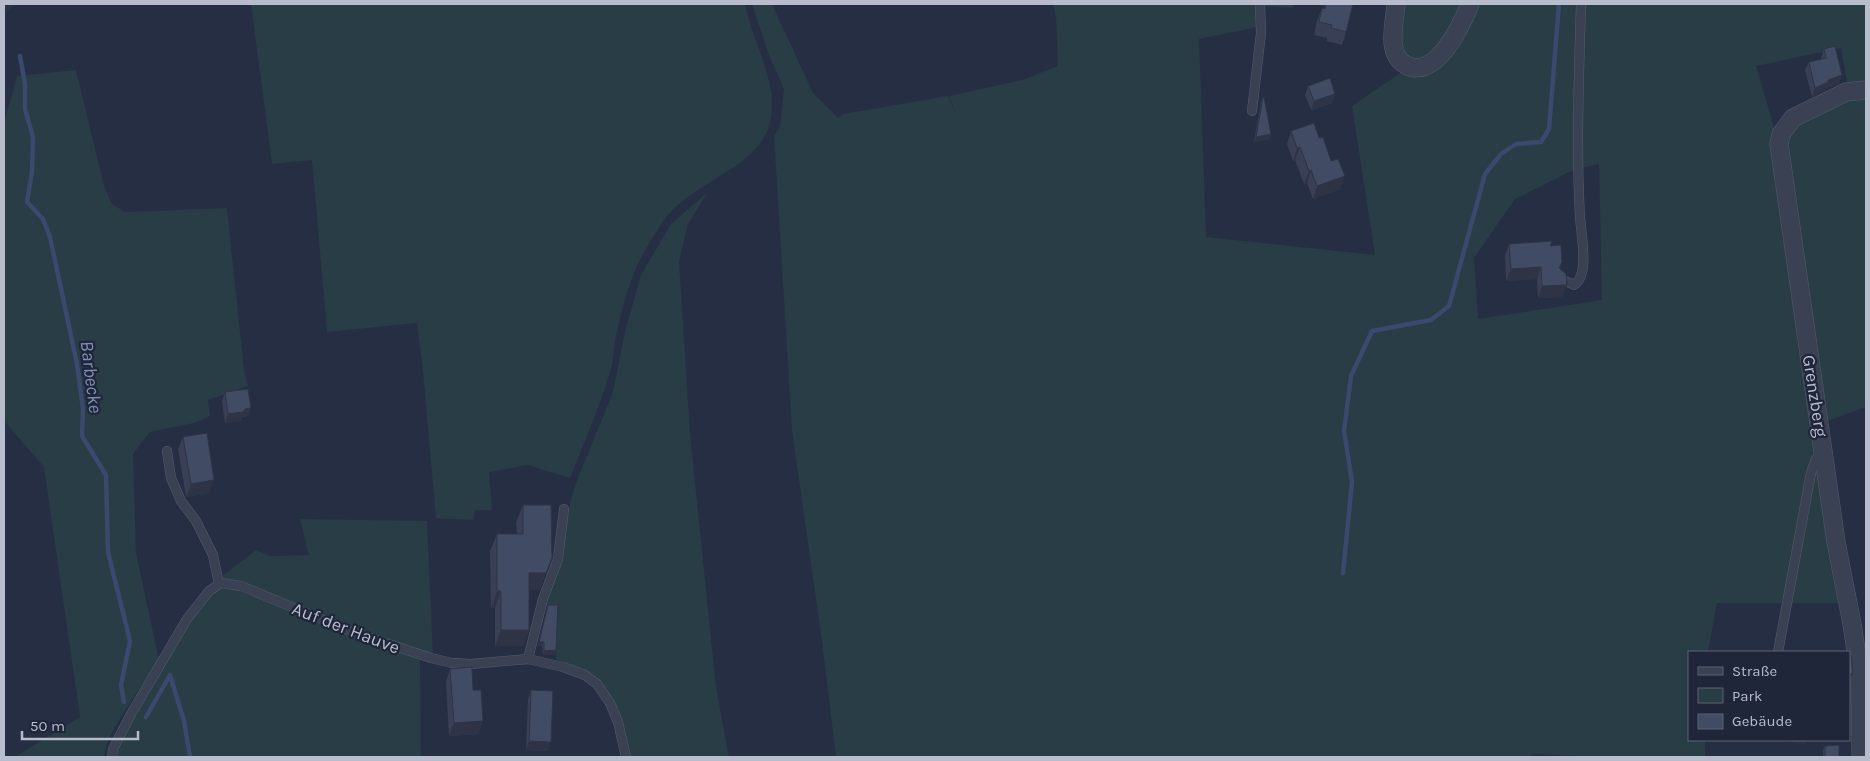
<svg xmlns="http://www.w3.org/2000/svg" width="1870" height="761" font-family="Karla,sans-serif">
  <style>
    .green { fill: #283d45; fill-rule: evenodd }
    .lines { fill: none; stroke-linecap: round; stroke-linejoin: round }
    .stream { stroke: #3a496d; stroke-width: 4.5 }
    .service-casing { stroke: #555c6e; stroke-width: 10 }
    .minor-casing { stroke: #555c6e; stroke-width: 19 }
    .service { stroke: #3a4153; stroke-width: 9 }
    .minor { stroke: #3a4153; stroke-width: 18 }
    .wall { fill: #394056 }
    .shaded-wall { fill: #2e3446 }
    .building { fill: #424b64; stroke: #2e3446 }
    .labels { text-anchor: middle; dominant-baseline: central; stroke-width: 4.5; stroke-linejoin: round; paint-order: stroke }
    .street-label { font-size: 18px; fill: #b7bdcd; stroke: #1f2639 }
    .water-label { font-size: 19px; font-style: italic; fill: #7d8eb5; stroke: #1f2639 }
  </style>
  <rect width="100%" height="100%" fill="#262e44"/>
  <path class="green" d="M251,4H745C752,43 783,88 768,129C753,170 687,184 662,223C653,237 638,261 633,276C626,295 620,316 616,335C614,345 614,355 612,365C601,404 585,441 570,478L528,465L489,472L492,510H475L473,520L436,518L423,371L417,323L327,332L312,160L272,164Z
    M752,4H772L813,93L838,118L843,114L948,96L956,115L949,96L1022,80L1058,66L1056,18L1053,4H1255L1258,27L1199,39L1206,237L1375,255L1352,106L1406,69L1419,70L1472,4H1866V84L1848,87L1841,48L1756,66L1773,124L1783,224L1843,603H1717L1708,652H1689V740H1705V757H1599L1533,754L1528,757H836L822,641L792,430L774,136L780,127L784,89L769,55ZM1599,164L1602,300L1478,319L1474,258L1515,199L1573,170Z
    M1263,4H1293V8L1264,6Z
    M1400,4H1464L1447,47L1413,65L1397,47Z
    M76,70L104,186L112,204L125,212L227,208L244,370L248,386L208,400L210,416L194,423L150,432L133,454L136,553L159,660C144,684 107,730 104,757H15L80,717L44,467L4,421V123L17,76Z
    M1866,95V407L1827,421L1781,156L1798,118L1838,98Z
    M708,192L688,224L679,261L690,434L716,687L729,757H629C625,732 614,689 592,674C581,667 567,664 556,659L558,605L546,606L554,581L570,504L576,483L613,392L625,332L641,275L671,224Z
    M300,519L427,521L433,656L378,638L240,582L221,577L256,550L270,556L309,555Z
    M222,589L237,590L318,623L420,660L421,757H115L116,750L134,714L190,620L210,596Z"/>
  <g class="lines">
    <path class="stream" d="M20,56L25,84V109L33,137L32,172L27,202L43,219L50,237L77,364L83,409L82,436L106,475L108,552L130,641L121,685L124,702
      M1343,573L1352,482L1344,431L1351,376L1372,331L1431,320L1449,306L1485,174L1501,154L1516,144L1541,142L1549,129L1559,4
      M146,717L170,675L184,721L190,757"/>
    <g class="service-casing">
      <path id="service" d="M1252,111L1261,33L1260,4
        M1561,279L1574,285C1590,276 1581,234 1580,217C1576,146 1579,75 1581,4
        M167,451L171,478L181,501L196,521L213,555L219,584
        M1778,652L1811,473L1816,459L1824,456
        M528,659L543,599L558,559L564,509
        M112,757L113,749L131,714L187,619L209,591L221,583L241,586L355,633L431,658L452,663L471,664L528,659L563,667L585,675L597,684L610,703L618,722L626,757"/>
    </g>
    <g class="minor-casing">
      <path id="minor" d="M1396,4C1395,16 1392,30 1393,43C1394,52 1398,61 1406,65C1436,81 1462,24 1470,4
        M1861,757L1860,677L1852,624L1836,542L1779,144L1781,134L1793,118L1846,92L1866,90"/>
    </g>
    <use href="#service" class="service"/>
    <use href="#minor" class="minor"/>
  </g>
  <path class="wall" d="M1325,4H1353L1346,32L1342,45L1327,41V38L1314,35L1317,21L1322,8L1324,9Z
    M1824,49L1839,84L1826,88L1825,90L1812,97L1805,70L1809,62L1821,59V58Z
    M1308,86L1335,94L1332,103L1311,110L1305,95Z
    M1263,97L1271,134L1270,139L1254,142L1261,102Z
    M1291,131L1319,138L1340,189L1313,199L1307,183L1304,184L1295,160L1293,161L1287,144Z
    M1552,241L1550,246L1562,262L1560,268L1562,297L1538,298L1537,279L1506,281L1505,256L1509,244Z
    M225,392L248,416L242,417L240,421L225,423L222,401Z
    M183,437L209,493L186,497L178,449Z
    M523,505L540,590H529V630L523,646H495V608H491L490,551L497,534H517L516,522Z
    M548,605L556,650L554,655H543L542,646H538Z
    M450,669L473,690L483,721L478,734L449,736L446,682Z
    M531,690L548,751L526,750L528,699Z
    M1825,746L1839,757H1823V750Z"/>
  <path class="shaded-wall" d="M4,4H13L10,10L4,14Z
    M1842,75L1839,84L1826,88L1825,90L1812,97L1815,88L1828,80Z
    M1335,94L1332,103L1311,110L1314,101Z
    M1271,134L1270,139L1254,142L1256,137Z
    M1300,147L1295,160L1293,161L1297,148Z
    M1311,170L1307,183L1304,184L1309,171Z
    M1345,176L1340,189L1313,199L1317,186Z
    M1541,267L1537,279L1506,281L1511,269Z
    M1567,285L1562,297L1538,298L1542,286Z
    M251,408L248,416L242,417L240,421L225,423L228,414Z
    M214,480L209,493L186,497L191,484Z
    M552,558L540,590H523L529,573Z
    M497,591H501L495,608H491Z
    M501,630H529L523,646H495Z
    M539,642H544L542,646H538Z
    M556,650L554,655H543L544,651Z
    M1853,673L1849,682V674Z
    M483,721L478,734L449,736L454,723Z
    M1771,740H1806L1805,744Z
    M529,741L551,742L548,751L526,750Z"/>
  <path class="building" d="M1326,4H1353L1346,32L1331,28L1332,25L1319,22L1322,8L1325,9Z
    M1835,46L1842,75L1828,80V82L1815,88L1809,62L1826,58L1824,49Z
    M1330,78L1335,94L1314,101L1308,86Z
    M1263,97H1264L1271,134L1256,137Z
    M1314,123L1319,138L1323,137L1331,161L1338,159L1345,176L1317,186L1311,170L1309,171L1300,147L1297,148L1291,131Z
    M1552,241L1550,246L1561,245L1562,262L1559,268L1566,274L1567,285L1542,286L1541,267L1511,269L1509,244Z
    M248,389L251,408L245,409L243,412L228,414L225,392Z
    M207,433L214,480L191,484L183,437Z
    M523,505H551L552,558L546,573H529V630H501V591H497V534H523Z
    M548,605H558L556,650L544,651V642H539Z
    M1849,656H1851L1853,673L1849,674Z
    M472,667L473,690H481L483,721L454,723L450,669Z
    M531,690L553,691L551,742L529,741Z
    M1839,745V757H1825V746Z"/>
  <g class="labels">
    <g class="street-label">
      <text transform="translate(1815 396) rotate(81)">Grenzberg</text>
      <text transform="translate(346 628) rotate(21)">Auf der Hauve</text>
    </g>
    <g class="water-label">
      <text transform="translate(91 377) rotate(83)">Barbecke</text>
    </g>
  </g>
  <rect width="1870" height="761" fill="none" stroke="#b7bdcd" stroke-width="10"/>
  <rect x="1688" y="651" width="162" height="90" fill="#1f2639" stroke="#5c6274"/>
  <rect x="1698" y="667" width="25" height="8" fill="#3a4153" stroke="#5c6274"/>
  <text x="1732" y="676" font-size="15" fill="#b7bdcd">Straße</text>
  <rect x="1698" y="688" width="25" height="15" fill="#283d45" stroke="#5c6274"/>
  <text x="1732" y="701" font-size="15" fill="#b7bdcd">Park</text>
  <rect x="1698" y="714" width="25" height="15" fill="#424b64" stroke="#5c6274"/>
  <text x="1732" y="726" font-size="15" fill="#b7bdcd">Gebäude</text>
  <path d="M22 731v8h116v-8" fill="none" stroke="#b7bdcd" stroke-width="2.5"/>
  <text x="30" y="731" font-size="15" fill="#b7bdcd" stroke="#1f2639" stroke-width="4" paint-order="stroke">50 m</text>
</svg>
